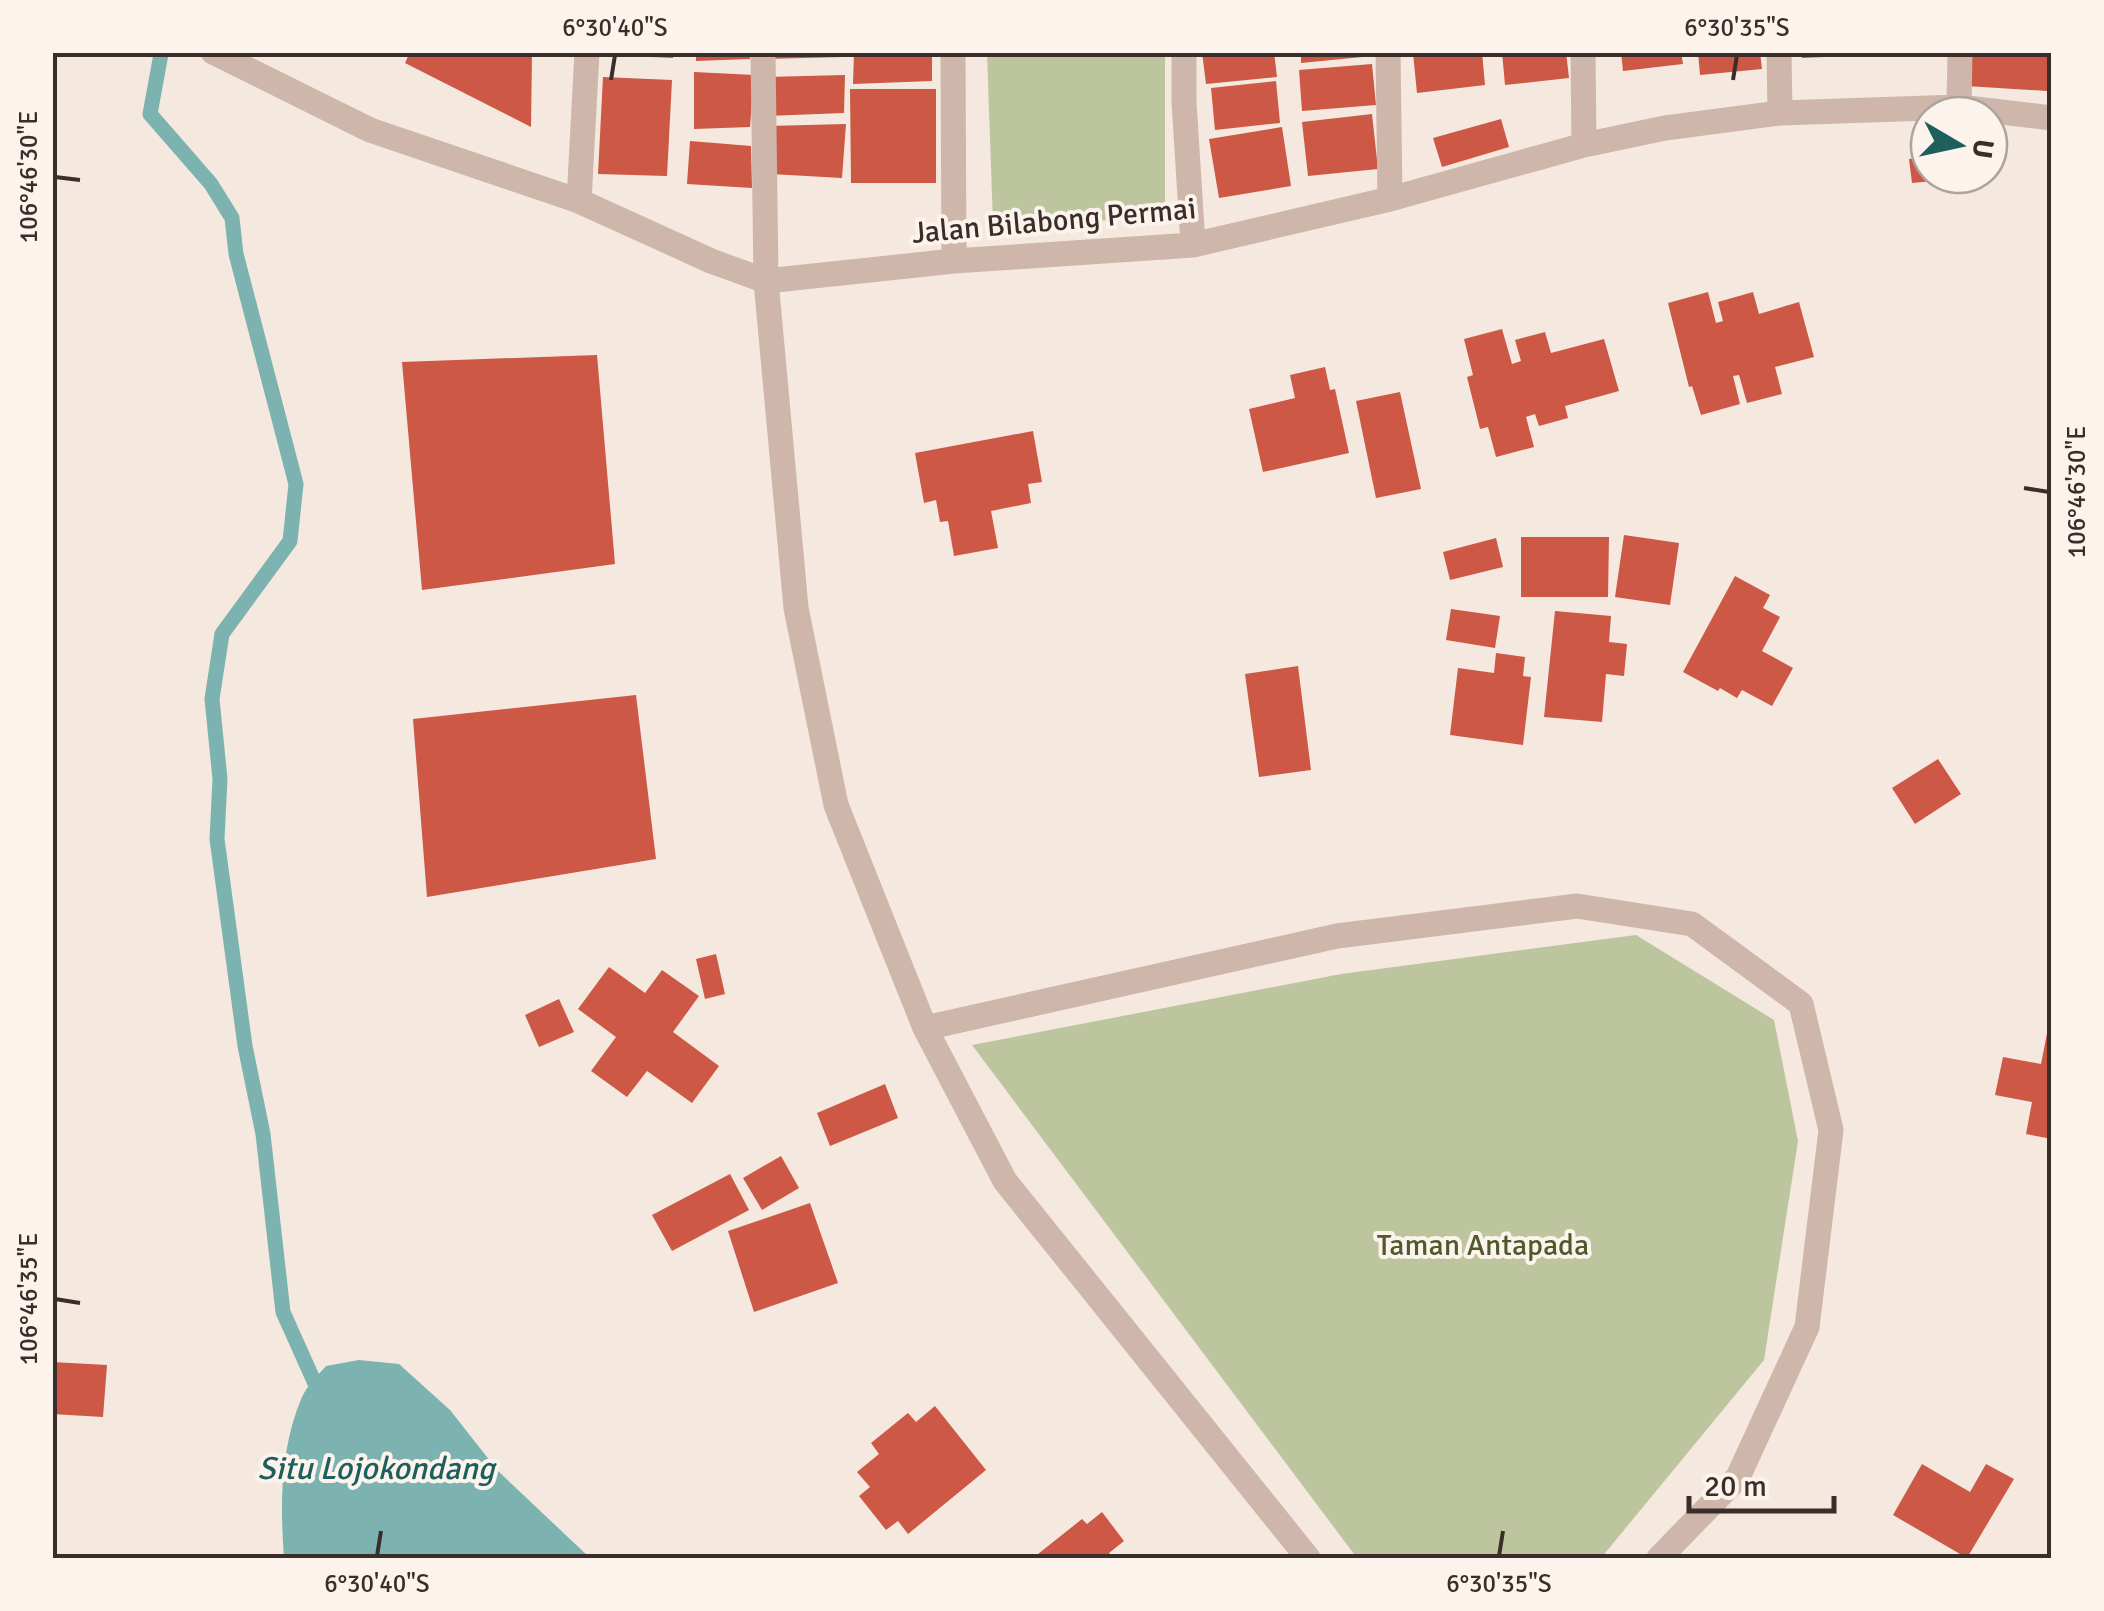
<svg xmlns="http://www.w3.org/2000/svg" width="2104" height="1611" font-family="Signika,sans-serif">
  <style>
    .green { fill: #bcc59e }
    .water { fill: #7cb3b0 }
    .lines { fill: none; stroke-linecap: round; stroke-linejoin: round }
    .stream { stroke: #7cb3b0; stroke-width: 15 }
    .building { fill: #cc5845 }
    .street { stroke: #ceb6aa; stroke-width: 25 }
    .ticks { fill: none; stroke: #3b2d2a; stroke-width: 4 }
    .labels { text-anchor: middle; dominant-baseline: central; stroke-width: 8; stroke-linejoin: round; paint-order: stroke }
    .street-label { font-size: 30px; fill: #3b2d2a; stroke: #fbf3ec }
    .park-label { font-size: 30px; fill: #4e5a2c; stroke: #fbf3ec }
    .water-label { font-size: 32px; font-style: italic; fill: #1c5f5c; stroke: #fbf3ec }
    .neatline { fill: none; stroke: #3b2d2a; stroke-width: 4 }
    .ticks-label { font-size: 25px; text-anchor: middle; fill: #3b2d2a }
  </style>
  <rect width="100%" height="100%" fill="#f4e8df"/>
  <path class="green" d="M987,53H1165V219L993,223Z
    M1636,935L1774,1020L1798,1141L1764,1360L1601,1558H1357L972,1045L1341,974Z"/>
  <path class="water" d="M359,1360L399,1364L450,1410L498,1471L590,1558H284C280,1504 280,1448 302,1397C307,1386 318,1375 326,1366Z"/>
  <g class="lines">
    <path class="stream" d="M161,54L150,114L211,184L232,218L236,254L296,484L290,541L222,634L212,699L220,779L217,839L245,1046L263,1134L283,1312L317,1388"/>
  </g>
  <path class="building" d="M410,52H532L531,127L405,63Z
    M630,52H673V58L630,56Z
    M696,52H750V59L696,61Z
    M765,52H843V57L765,59Z
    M854,52H932V81L853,84Z
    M1202,52H1274L1277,77L1206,84Z
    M1301,52H1372L1373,56L1301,63Z
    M1482,52L1485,85L1417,93L1413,53Z
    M1502,52H1566L1569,78L1505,85Z
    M1621,52H1681L1683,64L1623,71Z
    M1698,52H1760L1762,69L1700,75Z
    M1801,52H1846L1847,56L1802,58Z
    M1968,52H2050L2047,91L1966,86Z
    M1372,64L1376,105L1302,111L1299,70Z
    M694,72L754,75L750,127L694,129Z
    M845,75L844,113L766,116V77Z
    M603,77L672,80L667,176L598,174Z
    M1276,81L1280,123L1215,130L1211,88Z
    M850,89H936V183H851Z
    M1372,114L1378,169L1308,176L1302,122Z
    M1501,119L1509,147L1442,167L1433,138Z
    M846,124L842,178L771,174L768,126Z
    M1282,127L1291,186L1219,198L1209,139Z
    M690,141L751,146L752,188L687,184Z
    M1929,157V175L1933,181L1912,183L1909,159Z
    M1708,292L1716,323L1723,321L1718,302L1753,292L1759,314L1799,302L1814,357L1775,367L1782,394L1747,403L1739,375L1733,376L1740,404L1701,415L1692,386L1689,387L1668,303Z
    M1502,329L1512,364L1521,361L1515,340L1545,332L1551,353L1604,339L1619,391L1565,406L1568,418L1539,426L1535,414L1526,417L1534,447L1496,457L1488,427L1480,429L1467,377L1473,375L1464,339Z
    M597,355L615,564L422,590L402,362Z
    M1325,367L1330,390L1335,389L1349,453L1263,472L1249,409L1295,398L1290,375Z
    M1400,392L1421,489L1376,498L1356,401Z
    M1033,431L1042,482L1028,484L1031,503L991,511L998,548L954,556L948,521L940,522L936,500L924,503L915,453Z
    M1624,535L1679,543L1670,605L1615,597Z
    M1521,537H1609L1608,597H1521Z
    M1496,538L1503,567L1450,580L1443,552Z
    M1735,576L1770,595L1763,608L1780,617L1762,651L1793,668L1772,706L1742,690L1737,698L1720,688L1718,691L1683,672Z
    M1451,609L1500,616L1495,648L1446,640Z
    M1555,611L1611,616L1609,642L1627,644L1624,676L1606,674L1602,722L1544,717Z
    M1496,653L1525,657L1523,676L1531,677L1523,745L1450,735L1458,668L1494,673Z
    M1298,666L1311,770L1259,777L1245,674Z
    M636,695L656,859L427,897L413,719Z
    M1938,759L1961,794L1915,824L1892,788Z
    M716,954L725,994L705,999L696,959Z
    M609,967L645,993L662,970L699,996L673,1032L719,1066L692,1103L647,1071L627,1097L591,1071L616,1037L578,1009Z
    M559,999L574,1032L539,1047L525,1015Z
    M2050,1018H2052V1139L2026,1134L2032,1102L1995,1095L2003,1057L2041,1064Z
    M885,1084L898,1118L830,1146L817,1113Z
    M781,1156L799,1188L762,1210L743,1178Z
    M730,1174L749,1210L672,1251L652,1215Z
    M810,1203L838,1283L754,1312L728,1231Z
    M52,1362L107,1365L103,1417L52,1414Z
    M935,1406L986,1470L908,1534L898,1521L886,1530L859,1496L870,1487L857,1472L879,1454L871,1443L908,1413L916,1422Z
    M1922,1464L1970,1492L1986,1464L2014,1479L1967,1558L1893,1515Z
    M1102,1512L1124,1541L1109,1553L1114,1558H1033L1082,1519L1087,1524Z"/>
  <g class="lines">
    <path class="street" d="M213,52L370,130L579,201L711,261L766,281L954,261L1193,245L1390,199L1584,145L1665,128L1780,113L1959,107L2052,118
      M763,52L766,281L796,608L836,805L925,1028L1005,1181L1308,1558
      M953,52L954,261
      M1184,52V102L1193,245
      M1388,52L1390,199
      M1583,52L1584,145
      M1779,52L1780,113
      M1959,107L1960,52
      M579,201L587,52
      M925,1028L1337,936L1577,906L1692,924L1801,1004L1831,1130L1807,1327L1738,1477L1659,1558"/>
  </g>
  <path class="ticks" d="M611,80L615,55M1733,80L1737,55M55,177L80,180M2024,488L2049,492M55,1299L80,1303M377,1556L381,1531M1499,1556L1503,1531"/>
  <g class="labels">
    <g class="street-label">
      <text transform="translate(1054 221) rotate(-5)">Jalan Bilabong Permai</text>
    </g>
    <g class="park-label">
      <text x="1483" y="1245">Taman Antapada</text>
    </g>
    <g class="water-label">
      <text x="376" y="1468">Situ Lojokondang</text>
    </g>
  </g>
  <rect width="2104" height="1611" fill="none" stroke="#fbf3ec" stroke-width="110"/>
  <g transform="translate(1959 145) rotate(99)"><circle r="48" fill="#fbf3ec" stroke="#aea49e" stroke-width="2.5"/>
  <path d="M0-8L18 38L0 25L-18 38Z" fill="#1c5f5c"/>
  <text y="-15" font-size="28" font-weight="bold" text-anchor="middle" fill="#3b2d2a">U</text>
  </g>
  <path d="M1689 1496v15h145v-15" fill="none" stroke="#3b2d2a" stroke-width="5"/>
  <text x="1704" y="1496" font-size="30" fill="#3b2d2a" stroke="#fbf3ec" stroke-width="8" paint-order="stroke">20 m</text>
  <rect x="55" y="55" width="1994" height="1501" class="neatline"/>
  <g class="ticks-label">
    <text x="615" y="36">6°30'40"S</text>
    <text x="1737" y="36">6°30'35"S</text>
    <text transform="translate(28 177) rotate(-90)" y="9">106°46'30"E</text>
    <text transform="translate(2076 492) rotate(-90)" y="9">106°46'30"E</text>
    <text transform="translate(28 1299) rotate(-90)" y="9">106°46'35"E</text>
    <text x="377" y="1592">6°30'40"S</text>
    <text x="1499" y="1592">6°30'35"S</text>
  </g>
</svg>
